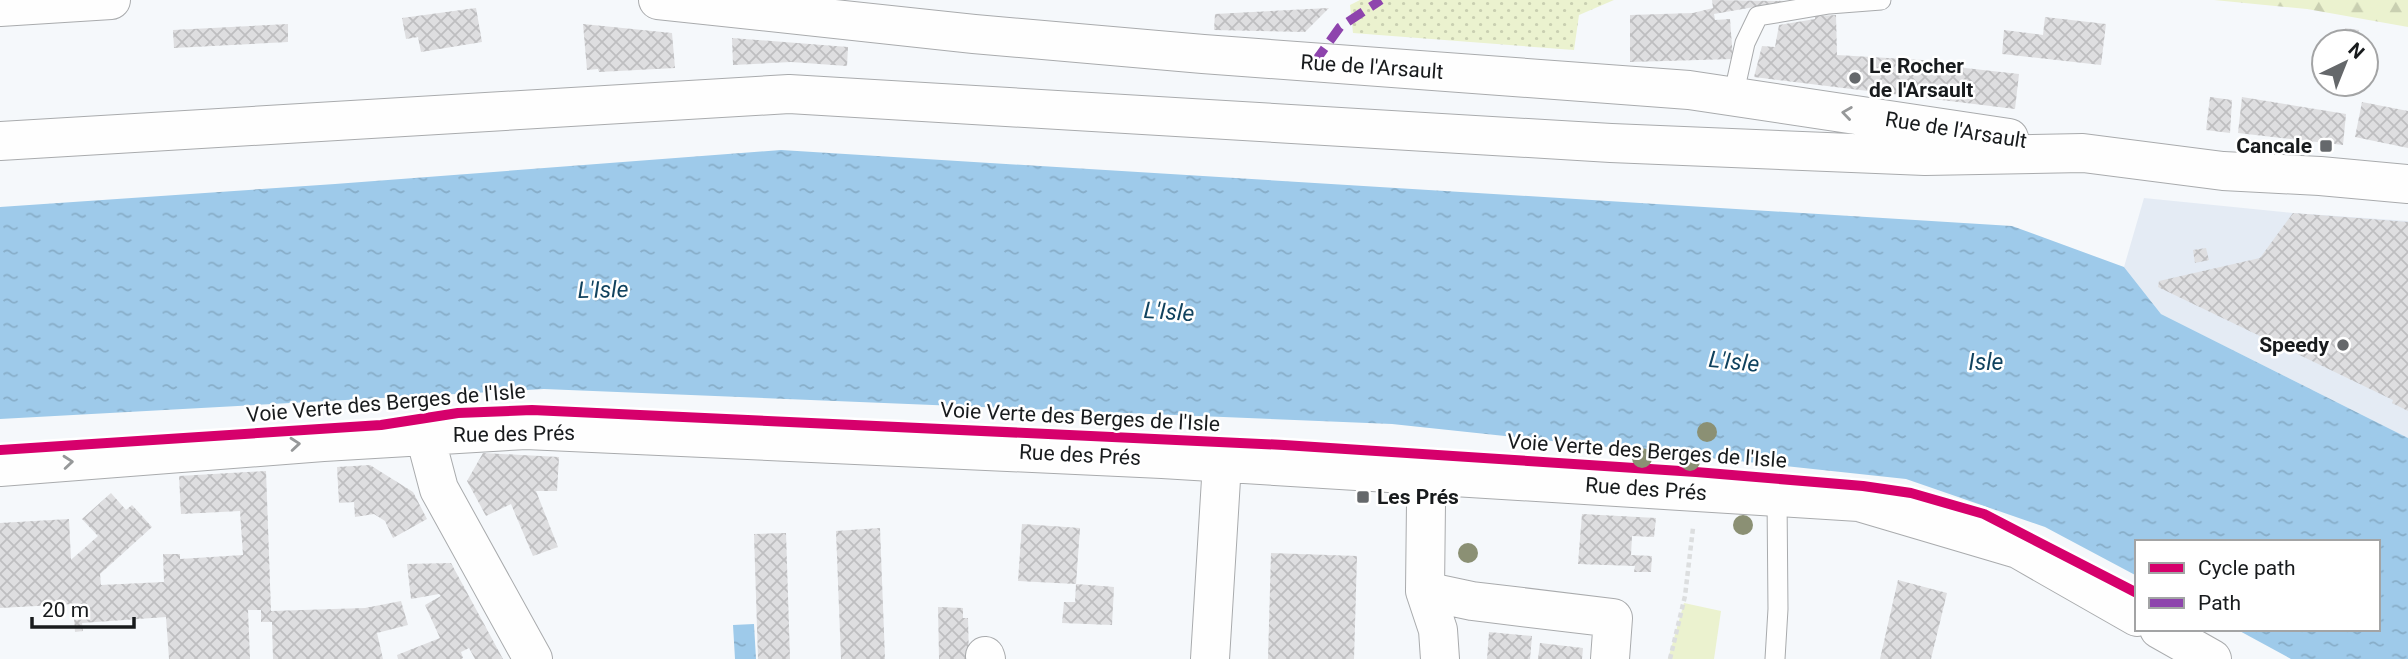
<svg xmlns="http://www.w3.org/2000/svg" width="2408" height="659" font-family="Roboto,sans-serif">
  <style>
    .built { fill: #e4ebf4 }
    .grass { fill: url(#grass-dots) }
    .forest { fill: url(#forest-firs) }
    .green { fill: #ebf2cf }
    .water { fill: url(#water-ripples) }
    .building { fill: url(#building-cross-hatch) }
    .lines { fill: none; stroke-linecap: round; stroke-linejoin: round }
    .lane-casing { stroke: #a9abad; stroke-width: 21 }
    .street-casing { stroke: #a9abad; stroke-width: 40 }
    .secondary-casing { stroke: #a9abad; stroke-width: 40 }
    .path { stroke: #dcdedf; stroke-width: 4.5; stroke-dasharray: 5 3.5; stroke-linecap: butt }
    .lane { stroke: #fefefe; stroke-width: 19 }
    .street { stroke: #fefefe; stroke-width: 38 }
    .secondary { stroke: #fefefe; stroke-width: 38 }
    .quiet { stroke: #8e44ad; stroke-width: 9; stroke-dasharray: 18 9; stroke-linecap: butt }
    .cycleway-casing { stroke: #fff; stroke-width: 15 }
    .cycleway { stroke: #d6006c; stroke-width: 10 }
    .tree { fill: #8b9074 }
    .oneway { stroke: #969899 }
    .poi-dot { fill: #65686b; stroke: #fff; stroke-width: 2.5 }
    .labels { text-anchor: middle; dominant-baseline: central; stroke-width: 5; stroke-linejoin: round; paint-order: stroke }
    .poi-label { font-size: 21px; font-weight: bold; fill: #181b1d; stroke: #fff; text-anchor: start }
    .street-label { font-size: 21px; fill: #181b1d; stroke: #fff }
    .water-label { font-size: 23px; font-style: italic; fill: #10425e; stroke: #fff }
  </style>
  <defs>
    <pattern id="grass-dots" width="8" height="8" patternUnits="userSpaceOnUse" patternTransform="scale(1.75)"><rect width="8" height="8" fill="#ebf2cf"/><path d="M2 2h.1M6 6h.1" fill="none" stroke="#c9cfb1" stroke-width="1.8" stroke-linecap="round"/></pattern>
    <pattern id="forest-firs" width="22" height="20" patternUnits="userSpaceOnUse" patternTransform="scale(1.75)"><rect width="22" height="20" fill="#ebf2cf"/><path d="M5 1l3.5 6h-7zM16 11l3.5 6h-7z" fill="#c9cfb1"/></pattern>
    <pattern id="water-ripples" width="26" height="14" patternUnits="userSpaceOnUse" patternTransform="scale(1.75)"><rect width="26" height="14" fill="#9ecaea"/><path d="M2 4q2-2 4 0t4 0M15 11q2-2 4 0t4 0" fill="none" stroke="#87adc8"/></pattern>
    <pattern id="building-cross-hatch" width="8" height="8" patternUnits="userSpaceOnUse" patternTransform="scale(1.75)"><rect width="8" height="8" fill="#dedee0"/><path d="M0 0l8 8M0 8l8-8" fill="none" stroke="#bebec0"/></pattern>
  </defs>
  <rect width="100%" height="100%" fill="#f5f8fb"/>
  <path class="built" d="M2144,198L2293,213L2408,221V438L2161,314L2124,267Z"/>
  <path class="grass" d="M1360,0H1614L1579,15L1574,50L1353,33L1350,5Z"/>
  <path class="forest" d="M2214,0H2408V27L2307,9Z"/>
  <path class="green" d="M1684,603L1721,611L1714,659H1668Z"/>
  <path class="water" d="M781,150L2012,226L2124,267L2161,314L2408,438V659H2291L2236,629H2378V542H2137V576L2045,527L1906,479L1392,424L544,389L0,419V207L335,184Z
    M754,624L756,659H735L733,625Z"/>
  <path class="building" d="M1712,0L1788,1L1714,14L1715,20L1730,19L1733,59L1630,62V15L1693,13L1713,8Z
    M476,8L482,42L421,52L418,37L406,39L402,18Z
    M1329,8L1305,32L1214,30L1215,14Z
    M1836,15L1837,55L1956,62V67L2019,74L2015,109L1754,77L1762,46L1775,47L1779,25L1815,19V16Z
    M2045,17L2106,24L2101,65L2002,54L2004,30L2043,35Z
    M288,24V42L174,48L173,30Z
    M583,24L672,33L675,68L599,72L598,69L587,70Z
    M2345,28L2359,30L2358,42H2343Z
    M732,38L848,47L847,66L791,62L733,65Z
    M2210,97L2232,100L2230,133L2206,130Z
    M2242,97L2346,114L2343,145L2238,133Z
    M2362,102L2408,111V148L2355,137Z
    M2293,213L2408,222V411L2392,403L2393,400L2158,287L2159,281L2260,258Z
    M2206,248L2209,260L2195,263L2193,250Z
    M483,453L559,457L557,491H536L558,547L533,556L511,504L486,516L467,481Z
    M370,465L413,492L427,519L393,538L385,521L374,514L355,517L354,502L339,503L337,467Z
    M266,471L271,611L365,608L401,601L408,625L377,633L383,659H273L272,622H261V610H248L250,659H169L166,617L82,623L83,631L75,632L73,604L0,608V523L69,519L71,560L98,536L82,519L111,493L126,510L132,505L152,527L100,574L101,585L164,582L163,554H180V559L243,555L240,511L181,514L179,476Z
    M1582,514L1656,518L1654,537L1632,536L1631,555L1652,556L1651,572H1634L1635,566L1578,564Z
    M1022,524L1080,528L1076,584L1018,581Z
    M880,528L885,659H841L836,531Z
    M786,533L790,659H758L754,534Z
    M1271,553L1357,556L1354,659H1268Z
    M451,563L503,659H475L469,648L461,652L463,658L461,659H398L397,655L440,638L425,605L441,596L439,594L411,599L407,564Z
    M1898,580L1947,593L1931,659H1880Z
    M1076,584L1114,587L1112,625L1062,623L1064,602H1075Z
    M938,607L963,608V618H968L969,659H939Z
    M1489,632L1532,636L1530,659H1487Z
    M1540,643L1583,648L1582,659H1538Z"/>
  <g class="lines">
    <g class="lane-casing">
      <path id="lane" d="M1733,97L1745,43L1758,16L1829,4L1881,0
        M1775,659L1778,609L1777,497"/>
    </g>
    <g class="street-casing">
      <path id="street" d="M425,436L439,489L533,659
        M0,467L323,442L526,430L1162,459L1859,502L2018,549L2137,617
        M1431,475L1426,503L1425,591L1438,630L1440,659
        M1425,591L1472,601L1613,618L1610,659
        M2159,629L2212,659
        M985,656L986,659
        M1210,659L1222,463"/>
    </g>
    <g class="secondary-casing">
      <path id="secondary" d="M658,0L974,34L1203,54L1689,90L2009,138
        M0,7L111,0
        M0,141L789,94L1611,143L1925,156L2083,153L2223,171L2320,176L2408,184"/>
    </g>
    <path class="path" d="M1670,659L1685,596L1693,528"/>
    <use href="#lane" class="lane"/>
    <use href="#street" class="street"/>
    <use href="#secondary" class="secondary"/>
    <path class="quiet" d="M1314,63L1340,27L1381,0"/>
    <g class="cycleway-casing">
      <path id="cycleway" d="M0,450L381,425L458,413L532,410L1284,445L1696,472L1863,486L1911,493L1984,514L2137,593"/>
    </g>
    <use href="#cycleway" class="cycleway"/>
  </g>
  <g class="tree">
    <circle cx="1707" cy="432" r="10"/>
    <circle cx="1642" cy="458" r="10"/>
    <circle cx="1690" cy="461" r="10"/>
    <circle cx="1743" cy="525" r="10"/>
    <circle cx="1468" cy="553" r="10"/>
  </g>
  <defs><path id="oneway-chevron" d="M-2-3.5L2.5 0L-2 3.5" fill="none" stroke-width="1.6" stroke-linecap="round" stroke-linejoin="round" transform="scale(1.75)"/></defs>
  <g class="oneway">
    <use href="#oneway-chevron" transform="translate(1847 113) rotate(-172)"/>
    <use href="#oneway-chevron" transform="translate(295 444) rotate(-5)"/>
    <use href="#oneway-chevron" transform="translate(68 462) rotate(-5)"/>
  </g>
  <g class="poi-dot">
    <circle cx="1855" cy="78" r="7"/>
    <rect x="2319" y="139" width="14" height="14" rx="3.5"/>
    <circle cx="2343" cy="345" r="7"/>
    <rect x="1356" y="490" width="14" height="14" rx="3.5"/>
  </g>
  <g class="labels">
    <g class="poi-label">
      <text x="1869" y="66">Le Rocher<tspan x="1869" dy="24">de l'Arsault</tspan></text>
      <text x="2312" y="146" text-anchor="end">Cancale</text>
      <text x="2329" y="345" text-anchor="end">Speedy</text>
      <text x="1377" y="497">Les Prés</text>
    </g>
    <g class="street-label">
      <text transform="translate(1372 67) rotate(4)">Rue de l'Arsault</text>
      <text transform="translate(1956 130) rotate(9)">Rue de l'Arsault</text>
      <text transform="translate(386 403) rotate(-5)">Voie Verte des Berges de l'Isle</text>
      <text transform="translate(1080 417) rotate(3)">Voie Verte des Berges de l'Isle</text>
      <text transform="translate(514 434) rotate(-1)">Rue des Prés</text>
      <text transform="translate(1647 451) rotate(4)">Voie Verte des Berges de l'Isle</text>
      <text transform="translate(1080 455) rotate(3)">Rue des Prés</text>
      <text transform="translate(1646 489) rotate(4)">Rue des Prés</text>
    </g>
    <g class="water-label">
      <text transform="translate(603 290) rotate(-1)">L'Isle</text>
      <text transform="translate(1169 312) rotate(4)">L'Isle</text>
      <text transform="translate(1734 362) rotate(6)">L'Isle</text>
      <text x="1986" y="362">Isle</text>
    </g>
  </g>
  <rect x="2135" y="540" width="245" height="91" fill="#ffffff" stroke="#a3a4a5" stroke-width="2"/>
  <rect x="2149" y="563" width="35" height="10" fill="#d6006c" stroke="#a3a4a5" stroke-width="2"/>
  <text x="2198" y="575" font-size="21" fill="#181b1d">Cycle path</text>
  <rect x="2149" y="598" width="35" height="10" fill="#8e44ad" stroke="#a3a4a5" stroke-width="2"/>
  <text x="2198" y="610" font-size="21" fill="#181b1d">Path</text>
  <g transform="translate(2345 63) rotate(43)"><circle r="33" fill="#ffffff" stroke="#a3a4a5" stroke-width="2"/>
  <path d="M0-5L12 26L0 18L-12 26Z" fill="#65686b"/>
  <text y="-10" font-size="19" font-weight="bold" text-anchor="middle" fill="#181b1d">N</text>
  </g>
  <path d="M32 617v10h102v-10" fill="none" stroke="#181b1d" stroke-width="3.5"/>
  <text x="42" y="617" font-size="21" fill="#181b1d" stroke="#ffffff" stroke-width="5" paint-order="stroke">20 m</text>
</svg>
